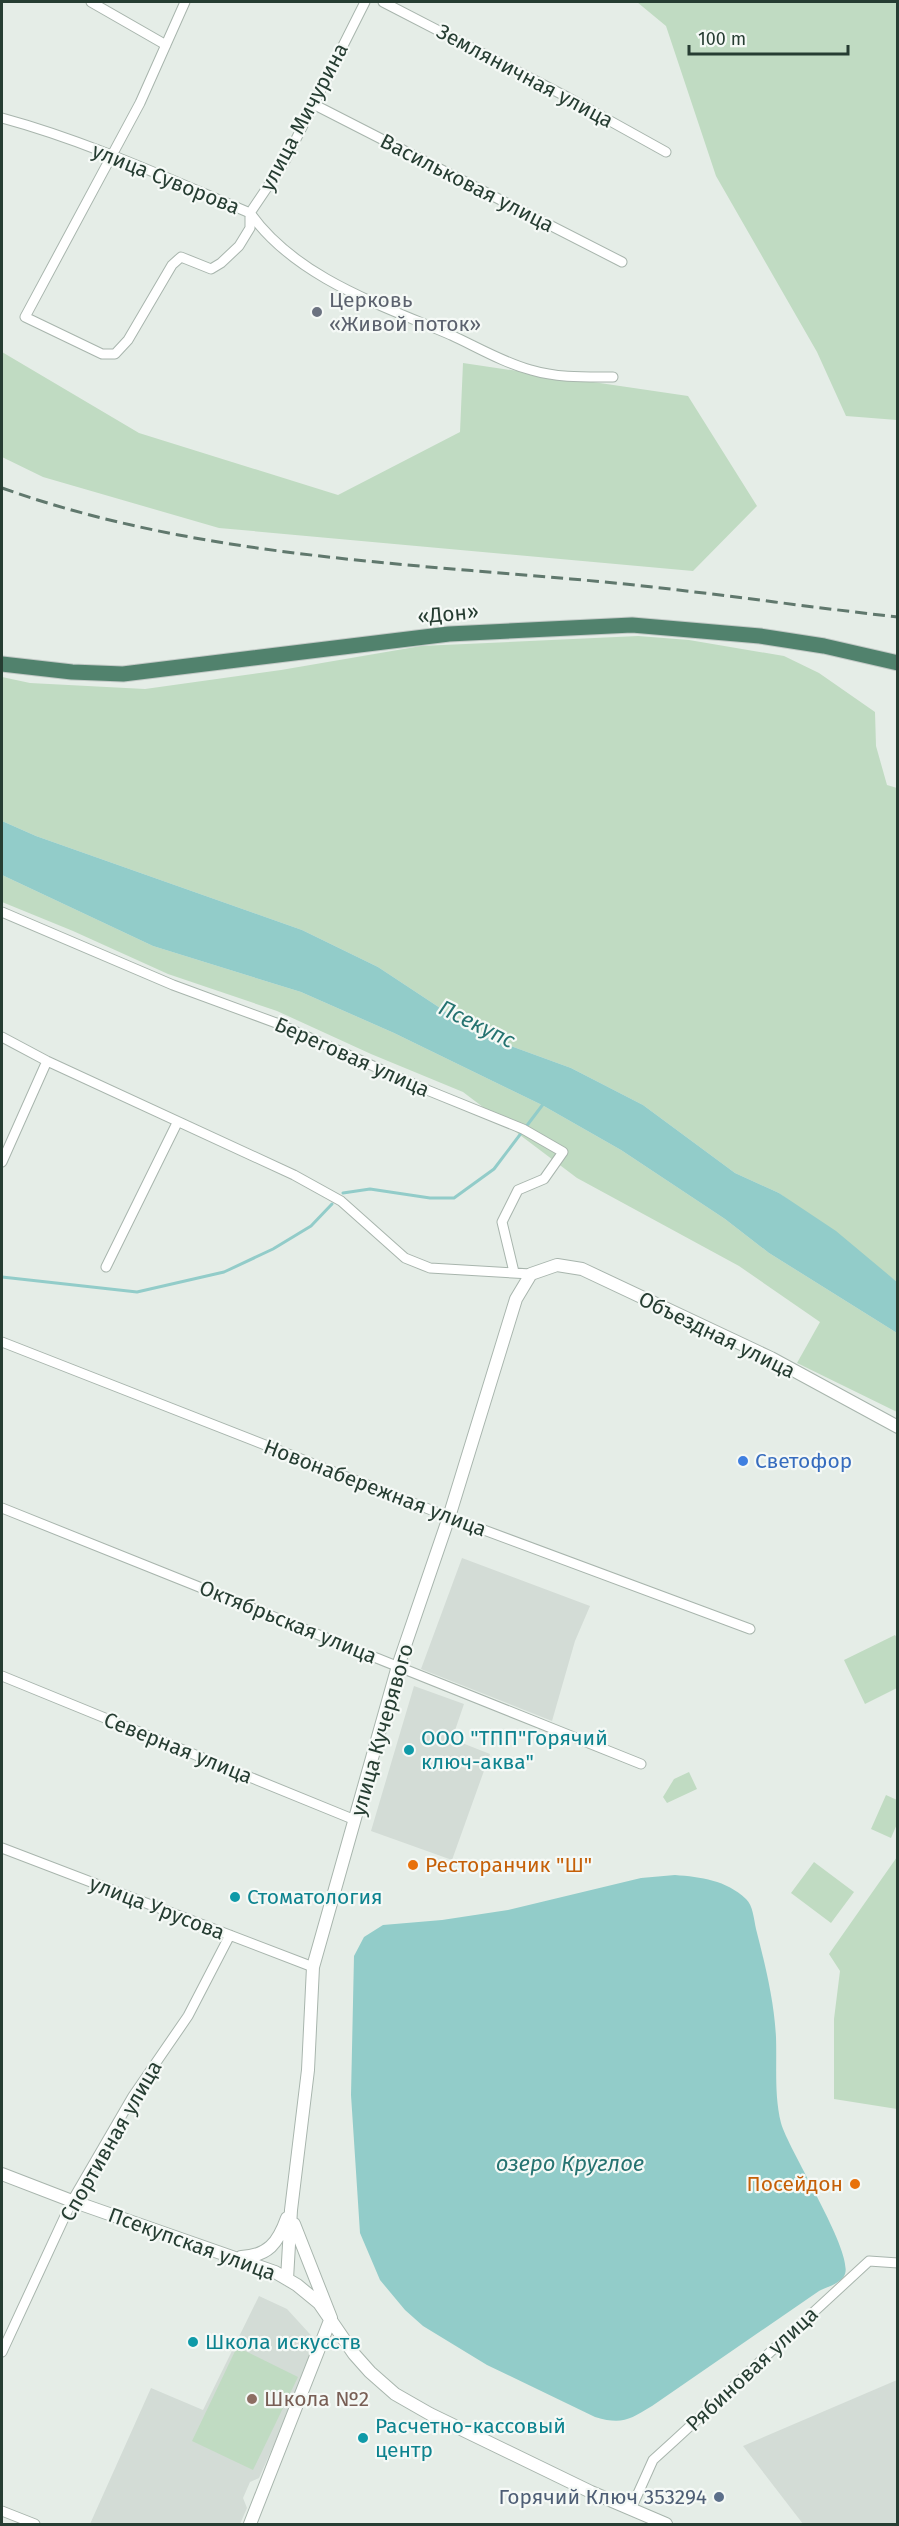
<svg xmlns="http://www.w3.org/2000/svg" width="899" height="2526" font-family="'Fira Sans',sans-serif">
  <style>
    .built { fill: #d3dcd6 }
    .green { fill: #c0dbc2 }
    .water { fill: #92ccc9 }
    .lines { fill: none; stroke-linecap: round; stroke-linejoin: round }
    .stream { stroke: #92ccc9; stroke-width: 3 }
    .minor-casing { stroke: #a8b5ad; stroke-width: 11 }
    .tertiary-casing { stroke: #a8b5ad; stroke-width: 14 }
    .trunk-casing { stroke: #c2c9c6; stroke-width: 17 }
    .minor { stroke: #fff; stroke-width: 9 }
    .tertiary { stroke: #fff; stroke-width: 12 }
    .trunk { stroke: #51826d; stroke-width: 15 }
    .rail { stroke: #60786d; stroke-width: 3; stroke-dasharray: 12 6; stroke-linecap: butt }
    .worship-dot { fill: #6b7280; stroke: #f5f9f6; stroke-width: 2 }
    .shop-dot { fill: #3f7fe0; stroke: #f5f9f6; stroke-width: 2 }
    .culture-dot { fill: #0f9aa8; stroke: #f5f9f6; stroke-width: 2 }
    .food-dot { fill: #e8710a; stroke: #f5f9f6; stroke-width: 2 }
    .education-dot { fill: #8d6e63; stroke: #f5f9f6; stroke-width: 2 }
    .service-dot { fill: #5c6f8a; stroke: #f5f9f6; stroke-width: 2 }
    .labels { text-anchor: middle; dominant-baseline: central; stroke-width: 4.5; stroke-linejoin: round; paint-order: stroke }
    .street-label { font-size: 21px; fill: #263d32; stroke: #f5f9f6 }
    .worship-label { font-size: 21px; fill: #5b616d; stroke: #f5f9f6; text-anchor: start }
    .shop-label { font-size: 21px; fill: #366cbe; stroke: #f5f9f6; text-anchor: start }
    .culture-label { font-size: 21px; fill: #0d838f; stroke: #f5f9f6; text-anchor: start }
    .food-label { font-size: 21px; fill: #c56008; stroke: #f5f9f6; text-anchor: start }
    .education-label { font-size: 21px; fill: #785e54; stroke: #f5f9f6; text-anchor: start }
    .service-label { font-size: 21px; fill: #4e5e75; stroke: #f5f9f6; text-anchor: end }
    .water-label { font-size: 22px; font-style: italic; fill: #257371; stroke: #f5f9f6 }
  </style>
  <rect width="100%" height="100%" fill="#e5ede7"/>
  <path class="built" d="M462,1558L590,1606L575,1641L552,1721L421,1669Z
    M414,1686L464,1704L452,1739L490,1754L452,1860L371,1831Z
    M259,2296L287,2309L319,2344L259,2478L250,2482L243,2498L247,2508L240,2524H90L151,2388L203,2410Z
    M897,2380V2524H803L743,2446Z"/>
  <path class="green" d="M637,2H897V420L846,416L817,352L716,176L666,26Z
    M2,352L139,433L338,495L460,432L463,363L688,396L757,506L693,571L219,528L43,477L2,457Z
    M638,636L689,640L784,656L819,673L875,712L876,746L887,785L897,788V1282L779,1193L735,1173L643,1105L571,1068L481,1035L378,967L302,930L36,836L2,821V677L30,683L145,689L281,670L421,646Z
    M2,875L153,946L301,992L394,1033L542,1105L621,1150L725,1219L769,1253L897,1333V1412L797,1363L820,1322L739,1266L577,1178L463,1092L371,1054L277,1011L168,974L73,931L2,902Z
    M895,1635L898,1640L897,1688L865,1704L844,1660Z
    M689,1772L697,1789L667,1803L663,1797L674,1779Z
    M886,1795L897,1800V1824L891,1838L871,1829Z
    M897,1857V2109L834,2099V2019L840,1971L829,1954Z
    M814,1862L854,1892L831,1923L791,1893Z
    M237,2347L298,2377L253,2470L192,2441Z"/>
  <path class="water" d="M2,821L36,836L302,930L378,967L481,1035L571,1068L643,1105L735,1173L779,1193L836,1231L897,1282V1333L769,1253L725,1219L621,1150L542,1105L394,1033L301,992L153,946L2,875Z
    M675,1875C701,1877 726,1880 746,1899C753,1905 754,1920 756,1929C765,1964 774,2000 776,2037C777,2065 774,2095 781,2123C789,2151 853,2251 845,2274C842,2283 827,2287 819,2291L652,2406C629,2420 622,2425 595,2417L487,2365L423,2326L405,2310L380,2280L360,2233L351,2095L354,1956L364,1937L383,1925L442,1920L508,1910L641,1878Z"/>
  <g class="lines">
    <path class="stream" d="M343,1193L370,1189L430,1198H454L494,1169L544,1103
      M2,1277L137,1292L224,1272L273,1249L311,1226L332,1204"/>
    <g class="minor-casing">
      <path id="minor" d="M91,2L166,45
        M185,2L140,103L25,317L102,354H115L128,340L172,265L181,257L211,269L221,263L239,246L250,228V213L285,161L365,2
        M383,2L567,97L666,152
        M313,104L622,262
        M2,118C87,141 169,179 250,213C296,278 381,305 451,335C477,347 504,363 531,370C558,378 585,377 613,377
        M2,912L173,985L279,1024L427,1090L523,1129L563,1152L544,1179L518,1190L502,1222L514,1272
        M2,1037L47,1061L294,1175L341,1201L405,1258L430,1268L531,1274
        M2,1162L47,1061
        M106,1267L177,1123
        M2,1342L449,1517L750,1629
        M2,1508L641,1764
        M2,1676L355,1820
        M2,1848L313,1967
        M2,2352L72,2201L133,2096L188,2016L230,1935
        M631,2509L653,2460L675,2440L869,2261L898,2263
        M2,2511L35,2524"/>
    </g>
    <g class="tertiary-casing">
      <path id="tertiary" d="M2,2174L72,2201L275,2272L297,2285L319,2303L354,2354L370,2372L395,2394L430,2414L591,2492L666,2524
        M241,2257C268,2256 278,2243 287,2218
        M287,2279L291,2210L308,2070L313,1967L398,1666L449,1517L516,1299L531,1274L557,1265L582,1269L771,1358L898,1427
        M250,2524L331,2318L294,2224"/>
    </g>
    <g class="trunk-casing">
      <path id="trunk" d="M2,664L72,672L123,674L449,634L632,625L760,636L824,646L898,663"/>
    </g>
    <use href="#minor" class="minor"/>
    <use href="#tertiary" class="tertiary"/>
    <use href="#trunk" class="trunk"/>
    <path class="rail" d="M2,488C185,553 379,562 571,579C680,588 789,605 898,617"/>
  </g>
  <circle class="worship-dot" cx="317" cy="312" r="6"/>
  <circle class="shop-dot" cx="743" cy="1461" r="6"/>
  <g class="culture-dot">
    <circle cx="409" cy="1750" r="6"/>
    <circle cx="235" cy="1897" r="6"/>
    <circle cx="193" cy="2342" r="6"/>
    <circle cx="363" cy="2438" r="6"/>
  </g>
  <g class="food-dot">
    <circle cx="413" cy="1865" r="6"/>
    <circle cx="855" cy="2184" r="6"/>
  </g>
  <circle class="education-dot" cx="252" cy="2399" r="6"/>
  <circle class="service-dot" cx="719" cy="2497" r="6"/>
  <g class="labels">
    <g class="street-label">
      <text transform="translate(525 76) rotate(28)">Земляничная улица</text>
      <text transform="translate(304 117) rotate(-62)">улица Мичурина</text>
      <text transform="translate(166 179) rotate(22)">улица Суворова</text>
      <text transform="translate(467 183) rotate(27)">Васильковая улица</text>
      <text transform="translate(448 614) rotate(-5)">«Дон»</text>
      <text transform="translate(352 1057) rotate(24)">Береговая улица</text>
      <text transform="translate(717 1335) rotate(26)">Объездная улица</text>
      <text transform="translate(375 1488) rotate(21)">Новонабережная улица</text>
      <text transform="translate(288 1622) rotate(22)">Октябрьская улица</text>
      <text transform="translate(382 1730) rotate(-74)">улица Кучерявого</text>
      <text transform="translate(178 1748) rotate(22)">Северная улица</text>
      <text transform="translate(157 1908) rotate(21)">улица Урусова</text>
      <text transform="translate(111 2141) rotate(-60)">Спортивная улица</text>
      <text transform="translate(192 2244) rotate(20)">Псекупская улица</text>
      <text transform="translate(752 2369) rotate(-43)">Рябиновая улица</text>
    </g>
    <g class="worship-label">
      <text x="329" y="300">Церковь<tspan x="329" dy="24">«Живой поток»</tspan></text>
    </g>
    <g class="shop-label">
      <text x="755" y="1461">Светофор</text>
    </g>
    <g class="culture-label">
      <text x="421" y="1738">ООО "ТПП"Горячий<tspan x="421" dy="24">ключ-аква"</tspan></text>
      <text x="247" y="1897">Стоматология</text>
      <text x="205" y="2342">Школа искусств</text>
      <text x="375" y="2426">Расчетно-кассовый<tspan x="375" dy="24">центр</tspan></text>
    </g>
    <g class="food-label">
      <text x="425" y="1865">Ресторанчик "Ш"</text>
      <text x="843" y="2184" text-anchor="end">Посейдон</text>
    </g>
    <g class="education-label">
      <text x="264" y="2399">Школа №2</text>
    </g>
    <g class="service-label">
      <text x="707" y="2497">Горячий Ключ 353294</text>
    </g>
    <g class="water-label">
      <text transform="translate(477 1024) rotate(26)">Псекупс</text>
      <text x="570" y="2163">озеро Круглое</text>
    </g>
  </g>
  <rect width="899" height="2526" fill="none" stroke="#263d32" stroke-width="6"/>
  <path d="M689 45v9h159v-9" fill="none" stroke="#263d32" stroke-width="3"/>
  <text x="698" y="45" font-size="18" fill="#263d32" stroke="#f5f9f6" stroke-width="4.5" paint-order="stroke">100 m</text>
</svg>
